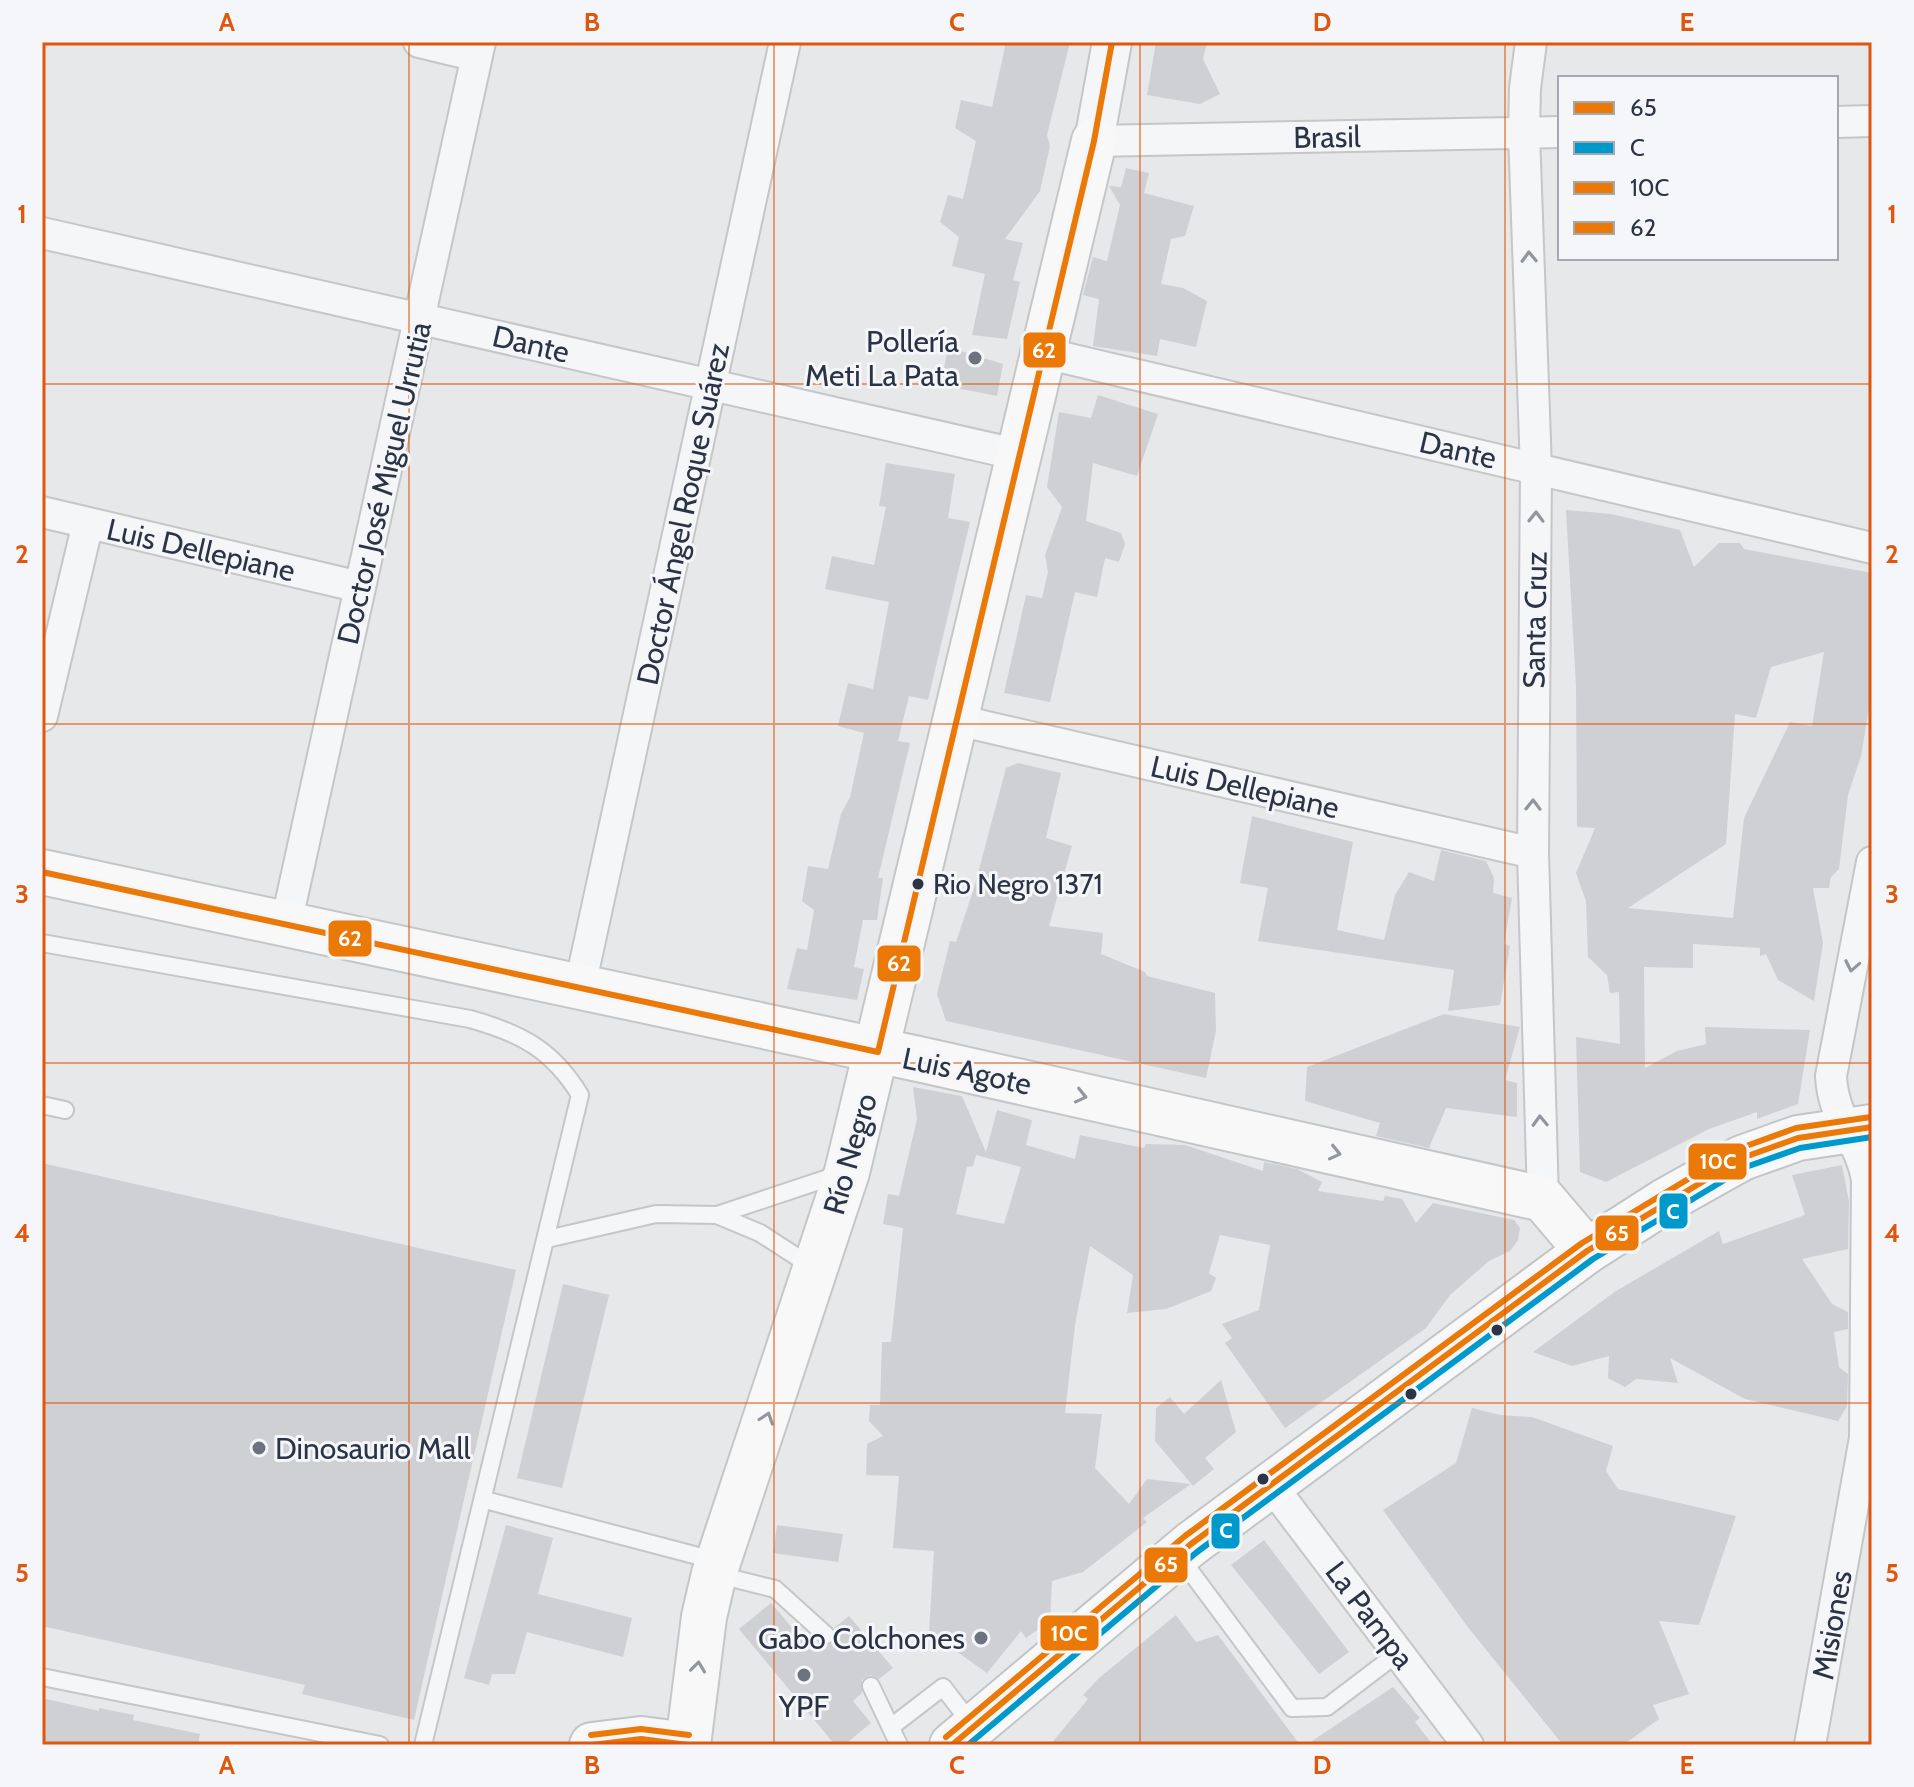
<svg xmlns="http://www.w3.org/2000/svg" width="1914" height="1787" font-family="Cabin,sans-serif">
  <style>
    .building { fill: #ced0d3; fill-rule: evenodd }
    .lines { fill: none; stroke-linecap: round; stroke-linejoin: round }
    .service-casing { stroke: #c4c6c8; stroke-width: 20 }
    .minor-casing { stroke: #c4c6c8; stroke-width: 34 }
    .tertiary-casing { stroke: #c4c6c8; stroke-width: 42 }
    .secondary-casing { stroke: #c4c6c8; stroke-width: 48 }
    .primary-casing { stroke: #c2c5c8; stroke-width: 48 }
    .service { stroke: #f5f6f7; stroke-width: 16 }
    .minor { stroke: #f5f6f7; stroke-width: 30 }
    .tertiary { stroke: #f5f6f7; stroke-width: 38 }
    .secondary { stroke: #f8f8f8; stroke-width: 44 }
    .primary { stroke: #f8f8f8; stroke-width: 44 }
    .bus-1-casing { stroke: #f4f6f9; stroke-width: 12 }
    .bus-2-casing { stroke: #f4f6f9; stroke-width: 12 }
    .bus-3-casing { stroke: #f4f6f9; stroke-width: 12 }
    .bus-4-casing { stroke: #f4f6f9; stroke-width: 12 }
    .bus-1 { stroke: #ea7907; stroke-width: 6 }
    .bus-2 { stroke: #0099cb; stroke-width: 6 }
    .bus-3 { stroke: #ea7907; stroke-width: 6 }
    .bus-4 { stroke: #ea7907; stroke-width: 6 }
    .oneway { stroke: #90959e }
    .oneway2 { stroke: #92969e }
    .grid { fill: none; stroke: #df570f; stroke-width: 2; stroke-opacity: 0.55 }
    .poi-dot { fill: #6c737f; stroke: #f4f6f9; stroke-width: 3 }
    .bus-dot { fill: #2b3445; stroke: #f4f6f9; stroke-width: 3 }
    .labels { text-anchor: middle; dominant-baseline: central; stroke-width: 6; stroke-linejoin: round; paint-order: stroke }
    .bus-label { font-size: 28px; fill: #2b3445; stroke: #f4f6f9; text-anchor: start }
    .street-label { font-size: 30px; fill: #2b3445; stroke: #f4f6f9 }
    .poi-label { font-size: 30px; fill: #2b3445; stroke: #f4f6f9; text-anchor: end }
    .line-badge { stroke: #f4f6f9; stroke-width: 3 }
    .badge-label { font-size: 22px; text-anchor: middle; font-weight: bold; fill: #fff }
    .neatline { fill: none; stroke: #df570f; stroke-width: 3 }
    .grid-label { font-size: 26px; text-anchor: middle; font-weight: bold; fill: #df570f }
  </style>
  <rect width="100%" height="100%" fill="#e6e8ea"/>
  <path class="building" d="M1006,42H1070L1047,135L1050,146L1040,191L1005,239L1023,243L1013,280L1020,282L1007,339L972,335L985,274L952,266L959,237L940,222L948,195L963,199L976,141L955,128L961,100L992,107Z
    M1156,42H1207L1203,59L1220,94L1200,104L1147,95Z
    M1126,168L1149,173L1144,193L1194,206L1185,236L1171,239L1161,284L1183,288L1207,301L1196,347L1160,339L1157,356L1093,346L1099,299L1083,295L1093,257L1107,261L1120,205L1109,186L1121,187Z
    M948,347L1003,364L997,396L941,385Z
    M1098,395L1158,414L1137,476L1093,463L1086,521L1121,533L1125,544L1119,562L1105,558L1097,597L1075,592L1050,702L1004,693L1026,595L1042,598L1048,572L1045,555L1062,507L1047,487L1059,412L1091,418Z
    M886,463L955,474L948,518L970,522L928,700L909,696L898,741L910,743L878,878H883L877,920H863L854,967L864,969L857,1000L787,989L797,948L807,950L814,910L802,901L808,866L828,869L841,814L850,797L864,733L838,726L848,683L873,689L889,602L825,589L832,556L874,565L886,507L879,506Z
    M1566,510L1611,514L1680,530L1694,567L1719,543H1740L1744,549L1872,573V690L1861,756L1848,795L1839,869L1831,877L1829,888H1813L1823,943L1814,1001L1778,980L1766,954L1760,956V948L1693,944V968L1644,967L1645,1068L1677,1051L1706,1044L1705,1027L1810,1030L1798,1104L1757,1119V1112L1709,1129L1606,1182L1580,1172L1576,1037L1620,1044L1619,992L1610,993L1607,975L1588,957L1586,901L1576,873L1595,828L1577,827L1576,686ZM1824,652L1812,726L1790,722L1744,818L1733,918L1628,908L1726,844L1735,714L1756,718L1771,667Z
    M1018,763L1061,773L1046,838L1072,846L1049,926L1103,933L1101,954L1145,972L1147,976L1215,993L1216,1031L1206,1078L946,1021L937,994L950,941L956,942L974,888L1006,768Z
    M1252,816L1353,842L1337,930L1384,940L1395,895L1409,872L1434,881L1441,850L1486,861L1494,878L1493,893L1512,898L1504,944L1510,946L1500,1005L1448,1011L1454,970L1258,941L1268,888L1240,883Z
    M1444,1014L1520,1027L1505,1080L1517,1083V1117L1446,1108L1429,1148L1376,1136L1380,1123L1305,1101L1307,1067Z
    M913,1087L962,1096L986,1152L997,1110L1032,1120L1026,1145L1075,1159L1080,1135L1144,1148L1146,1144L1185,1145L1263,1171L1264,1162L1297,1169L1322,1182L1318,1191L1383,1201L1385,1196L1402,1199L1416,1223L1433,1203L1514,1220L1520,1228L1518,1240L1510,1251L1489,1261L1450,1295L1426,1328L1285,1428L1225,1343L1232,1338L1222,1324L1259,1310L1270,1245L1220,1235L1209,1273L1216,1278L1211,1291L1166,1309L1127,1313L1133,1275L1090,1246L1075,1325L1065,1413L1102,1414L1095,1468L1129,1504L1147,1479L1191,1484L1143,1518L1147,1522L1083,1572L1052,1581L1050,1621L1026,1638L1021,1631L987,1673L929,1632L934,1551L893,1548L899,1476L866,1475L867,1444L883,1436L869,1421L870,1405H880L882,1342H891L903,1228L883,1224L888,1194L899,1196L917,1119ZM976,1155L1021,1167L1004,1224L956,1214L967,1167L973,1166Z
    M42,1163L516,1270L414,1720L302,1694L305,1685L42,1626Z
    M1842,1165L1849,1202L1848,1249L1802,1259L1832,1304L1848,1312V1329L1834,1332L1839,1367L1848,1374L1847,1406L1838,1421L1745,1399L1670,1358L1678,1383L1636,1379L1625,1387L1608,1378L1609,1356L1572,1366L1533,1352L1616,1291L1719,1231L1723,1244L1805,1215L1792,1175Z
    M563,1284L609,1295L562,1488L517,1478Z
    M1221,1380L1236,1432L1205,1458L1214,1469L1193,1486L1155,1441L1156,1408L1170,1397L1184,1414Z
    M1472,1408L1500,1415L1532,1417L1613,1446L1606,1471L1618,1489L1736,1516L1699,1625L1659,1621L1689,1694L1653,1705L1659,1719L1623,1745H1563L1467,1626L1383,1510L1456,1463Z
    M506,1525L553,1538L538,1594L632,1618L623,1657L527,1632L515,1674H492L489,1685L464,1678Z
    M777,1525L843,1534L838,1562L773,1553Z
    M1264,1540L1349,1652L1319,1674L1231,1565Z
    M771,1603L810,1649L818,1642L824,1646L834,1643L837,1637L834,1628L849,1616L893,1668L879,1679L871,1675L862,1680V1693L853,1701L871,1723L844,1745H835L739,1629Z
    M1176,1615L1196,1642L1218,1635L1300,1745H1050L1088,1699L1083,1695L1099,1678Z
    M1393,1687L1420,1718L1415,1722L1433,1745H1306Z
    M42,1698L99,1711V1708L134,1715L133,1720L200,1734L198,1745H42Z"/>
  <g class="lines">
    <g class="service-casing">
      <path id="service" d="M42,943L470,1019C520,1033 552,1049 580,1095L423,1745
        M42,1105L65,1110
        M717,1215L760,1233L814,1268
        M547,1239L656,1214L717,1215L840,1174
        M485,1500L717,1561
        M1179,1556L1292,1708L1327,1707L1398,1653
        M715,1574L775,1589L826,1635
        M42,1677L380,1745
        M871,1686L899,1745
        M891,1727L943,1687L973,1726"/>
    </g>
    <g class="minor-casing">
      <path id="minor" d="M419,42L477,56
        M1531,42L1525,88L1524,134L1536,469L1533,853L1543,1199
        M1836,122L1872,121
        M1094,141L1560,132
        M42,233L1020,455
        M1044,353L1872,548
        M42,512L360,587
        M42,716L88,523
        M957,720L1533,853
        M286,924L480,42
        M580,986L785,42
        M1271,1485L1468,1745
        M1810,1745L1865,1438L1867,1180C1861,1141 1833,1121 1831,1076L1872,862"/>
    </g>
    <g class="tertiary-casing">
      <path id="tertiary" d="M1094,141L1112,42"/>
    </g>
    <g class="secondary-casing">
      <path id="secondary" d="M42,872L923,1060L1543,1199L1587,1251
        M688,1745L704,1617L714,1574L847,1172L1094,141"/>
    </g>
    <g class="primary-casing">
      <path id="primary" d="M592,1745L641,1739L688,1745
        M952,1745L1191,1544L1587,1251L1665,1201L1742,1158L1798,1138L1872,1127"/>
    </g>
    <use href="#service" class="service"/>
    <use href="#minor" class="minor"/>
    <use href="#tertiary" class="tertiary"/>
    <use href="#secondary" class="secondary"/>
    <use href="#primary" class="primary"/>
    <g class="bus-1-casing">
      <path id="bus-1" d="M592,1745L641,1739L688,1745
        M952,1745L1191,1544L1587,1251L1742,1158L1798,1138L1872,1127"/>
    </g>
    <g class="bus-2-casing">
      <path id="bus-2" d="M968,1745L1197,1552L1593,1259L1746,1167L1800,1148L1872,1137"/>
    </g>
    <g class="bus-3-casing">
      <path id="bus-3" d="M591,1735L641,1729L689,1735
        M946,1737L1185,1536L1582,1243L1738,1149L1796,1128L1871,1117"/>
    </g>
    <g class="bus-4-casing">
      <path id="bus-4" d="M42,872L878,1052L1094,141L1112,42"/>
    </g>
    <use href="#bus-1" class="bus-1"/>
    <use href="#bus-2" class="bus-2"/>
    <use href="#bus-3" class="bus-3"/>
    <use href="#bus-4" class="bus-4"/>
  </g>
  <defs><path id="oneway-chevron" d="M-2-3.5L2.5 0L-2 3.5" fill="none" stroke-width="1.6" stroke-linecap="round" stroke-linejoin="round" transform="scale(2)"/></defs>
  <g class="oneway">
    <use href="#oneway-chevron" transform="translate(1529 257) rotate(-92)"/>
    <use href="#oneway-chevron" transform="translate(1536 517) rotate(-89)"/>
    <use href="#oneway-chevron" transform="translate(1533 805) rotate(-89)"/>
    <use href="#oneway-chevron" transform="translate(1852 966) rotate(101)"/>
    <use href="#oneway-chevron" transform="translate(1540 1121) rotate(-92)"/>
  </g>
  <g class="oneway2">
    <use href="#oneway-chevron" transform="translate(1081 1096) rotate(13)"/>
    <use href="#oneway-chevron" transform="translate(1335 1153) rotate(13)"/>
    <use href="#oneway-chevron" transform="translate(767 1418) rotate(-71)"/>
    <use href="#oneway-chevron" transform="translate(698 1667) rotate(-83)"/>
  </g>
  <path class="grid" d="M409,42V1745M774,42V1745M1140,42V1745M1505,42V1745M42,384H1872M42,724H1872M42,1063H1872M42,1403H1872"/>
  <g class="poi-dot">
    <circle cx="975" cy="358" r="8"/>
    <circle cx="259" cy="1448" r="8"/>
    <circle cx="981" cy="1638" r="8"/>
    <circle cx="804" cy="1675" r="8"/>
  </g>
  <g class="bus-dot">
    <circle cx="918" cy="884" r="7"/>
    <circle cx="1497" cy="1330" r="7"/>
    <circle cx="1411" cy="1394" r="7"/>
    <circle cx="1263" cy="1479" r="7"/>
  </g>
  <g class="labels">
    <g class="bus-label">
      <text x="933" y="884">Rio Negro 1371</text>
    </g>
    <g class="street-label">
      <text transform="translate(1327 137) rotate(-1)">Brasil</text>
      <text transform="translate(531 344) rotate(13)">Dante</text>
      <text transform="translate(1458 450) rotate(13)">Dante</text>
      <text transform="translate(384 483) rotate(-77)">Doctor José Miguel Urrutia</text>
      <text transform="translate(683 514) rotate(-78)">Doctor Ángel Roque Suárez</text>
      <text transform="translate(201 550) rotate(13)">Luis Dellepiane</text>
      <text transform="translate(1535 620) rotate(-89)">Santa Cruz</text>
      <text transform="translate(1245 787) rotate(13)">Luis Dellepiane</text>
      <text transform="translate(967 1071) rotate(12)">Luis Agote</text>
      <text transform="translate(850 1154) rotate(-74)">Río Negro</text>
      <text transform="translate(1370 1615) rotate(53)">La Pampa</text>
      <text transform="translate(1832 1625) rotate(-80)">Misiones</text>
    </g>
    <g class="poi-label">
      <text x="959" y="341">Pollería<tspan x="959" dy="34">Meti La Pata</tspan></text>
      <text x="275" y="1448" text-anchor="start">Dinosaurio Mall</text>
      <text x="965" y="1638">Gabo Colchones</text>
      <text x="804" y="1706" text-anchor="middle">YPF</text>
    </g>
  </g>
  <g class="line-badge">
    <rect x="1022" y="331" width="45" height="38" rx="8" fill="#ea7907"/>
    <rect x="327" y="919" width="46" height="39" rx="8" fill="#ea7907"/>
    <rect x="876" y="944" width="46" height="39" rx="8" fill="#ea7907"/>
    <rect x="1687" y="1142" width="61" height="39" rx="8" fill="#ea7907"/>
    <rect x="1658" y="1192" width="31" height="38" rx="8" fill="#0099cb"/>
    <rect x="1594" y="1214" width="46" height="38" rx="8" fill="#ea7907"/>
    <rect x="1210" y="1512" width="31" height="38" rx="8" fill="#0099cb"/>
    <rect x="1143" y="1546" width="46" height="38" rx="8" fill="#ea7907"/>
    <rect x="1039" y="1614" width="61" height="38" rx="8" fill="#ea7907"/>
  </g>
  <g class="badge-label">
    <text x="1044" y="358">62</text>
    <text x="350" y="946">62</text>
    <text x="899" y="971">62</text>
    <text x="1718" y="1169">10C</text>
    <text x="1673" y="1219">C</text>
    <text x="1617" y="1241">65</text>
    <text x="1226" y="1538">C</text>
    <text x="1166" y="1572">65</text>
    <text x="1069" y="1641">10C</text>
  </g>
  <rect width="1914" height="1787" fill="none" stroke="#f4f6f9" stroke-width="88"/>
  <rect x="1558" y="76" width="280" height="184" fill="#f4f6f9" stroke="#a4a8b1" stroke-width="2"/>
  <rect x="1574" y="102" width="40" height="12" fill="#ea7907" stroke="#a4a8b1" stroke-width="2"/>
  <text x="1630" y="116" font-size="24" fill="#2b3445">65</text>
  <rect x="1574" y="142" width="40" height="12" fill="#0099cb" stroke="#a4a8b1" stroke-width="2"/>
  <text x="1630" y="156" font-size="24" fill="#2b3445">C</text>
  <rect x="1574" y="182" width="40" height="12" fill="#ea7907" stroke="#a4a8b1" stroke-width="2"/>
  <text x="1630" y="196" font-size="24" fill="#2b3445">10C</text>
  <rect x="1574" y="222" width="40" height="12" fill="#ea7907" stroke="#a4a8b1" stroke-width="2"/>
  <text x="1630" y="236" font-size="24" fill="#2b3445">62</text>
  <rect x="44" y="44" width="1826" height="1699" class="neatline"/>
  <g class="grid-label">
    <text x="227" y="31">A</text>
    <text x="592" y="31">B</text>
    <text x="957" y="31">C</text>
    <text x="1322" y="31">D</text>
    <text x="1687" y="31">E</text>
    <text x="22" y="223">1</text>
    <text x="1892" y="223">1</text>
    <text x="22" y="563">2</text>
    <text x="1892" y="563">2</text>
    <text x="22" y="903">3</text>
    <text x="1892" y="903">3</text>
    <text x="22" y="1242">4</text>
    <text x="1892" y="1242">4</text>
    <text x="22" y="1582">5</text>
    <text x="1892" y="1582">5</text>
    <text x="227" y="1774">A</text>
    <text x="592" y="1774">B</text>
    <text x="957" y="1774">C</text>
    <text x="1322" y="1774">D</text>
    <text x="1687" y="1774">E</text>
  </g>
</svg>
